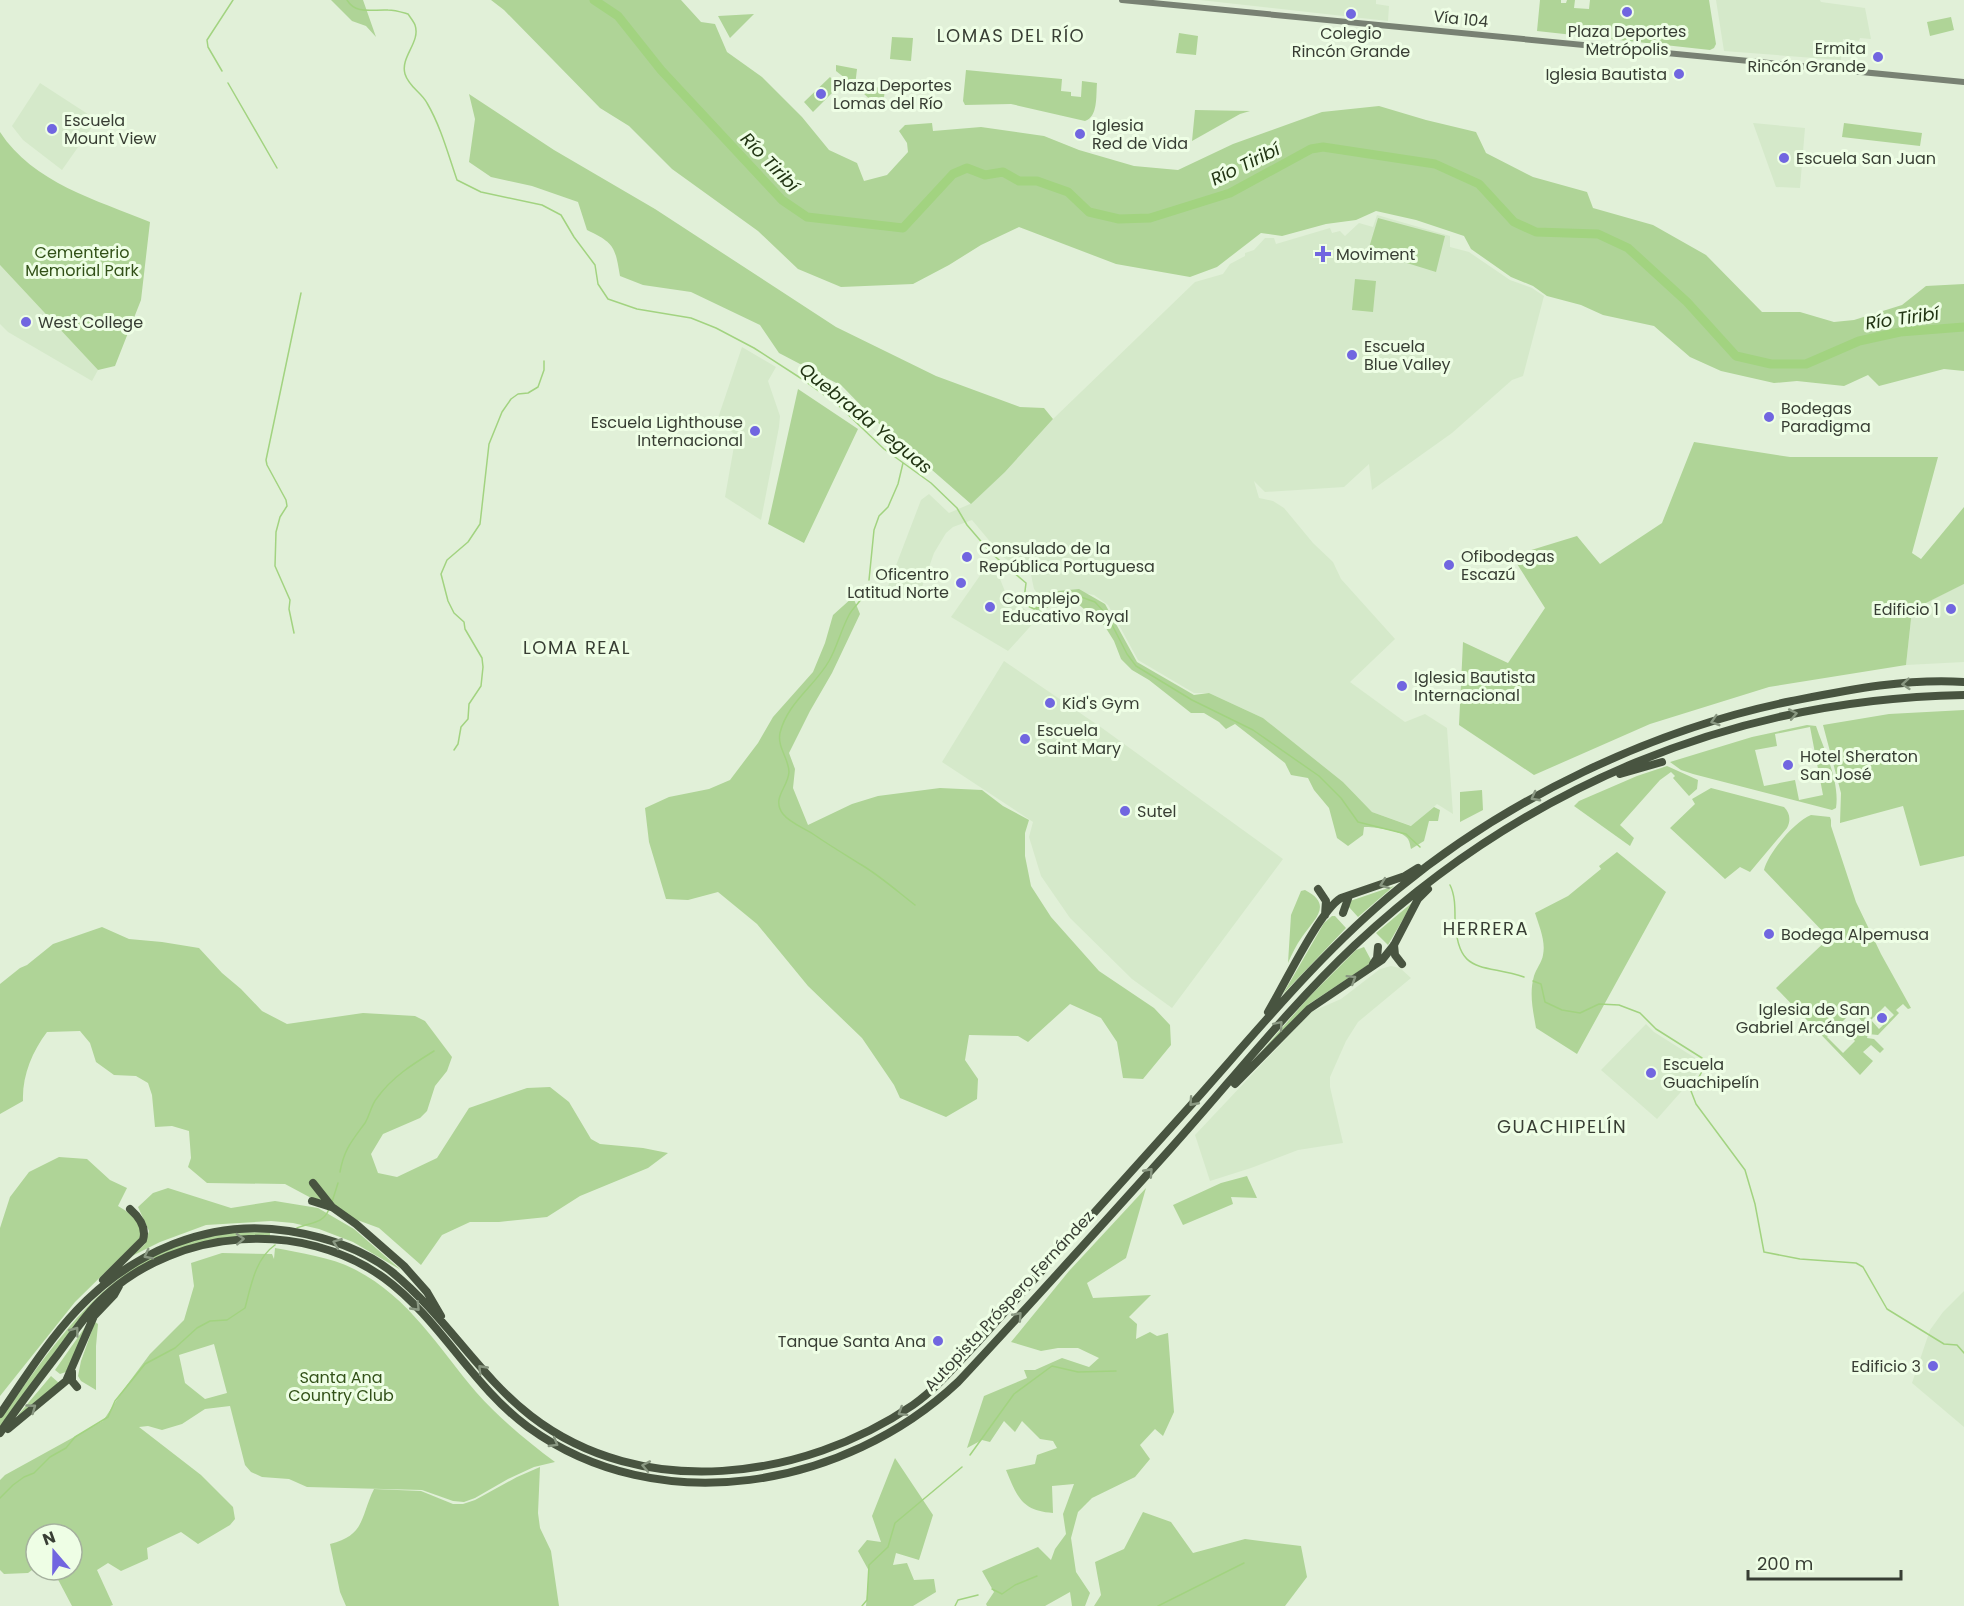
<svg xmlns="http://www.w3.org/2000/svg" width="1964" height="1606" font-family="Poppins,sans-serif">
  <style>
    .built { fill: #d5e9ca }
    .green { fill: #afd497; fill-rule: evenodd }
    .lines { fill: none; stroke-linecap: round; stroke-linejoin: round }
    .stream { stroke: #a2d380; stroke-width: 1.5 }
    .river { stroke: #a2d380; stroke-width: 9 }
    .secondary { stroke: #788173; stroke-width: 6 }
    .highway { stroke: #485440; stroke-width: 8 }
    .oneway { stroke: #8a9882 }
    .poi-dot { fill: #7166e0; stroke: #eefee5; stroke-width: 2 }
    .labels { text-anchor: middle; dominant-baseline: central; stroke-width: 6; stroke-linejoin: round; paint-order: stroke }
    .street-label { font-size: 16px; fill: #383e34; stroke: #eefee5 }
    .poi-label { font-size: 16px; fill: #383e34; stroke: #eefee5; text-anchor: start }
    .park-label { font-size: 16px; fill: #325118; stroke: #eefee5 }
    .neighbourhood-label { font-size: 18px; letter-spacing: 1.5px; fill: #383e34; stroke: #eefee5 }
    .water-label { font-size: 18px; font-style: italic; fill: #213413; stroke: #eefee5 }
  </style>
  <rect width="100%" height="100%" fill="#e1f0d8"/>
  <path class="built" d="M1200,0H1376V4L1389,6L1388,21Z
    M1716,0H1820L1821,2L1865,8L1871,39L1860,38L1859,41L1843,39L1841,60L1724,51Z
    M40,83L97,120L62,170L23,140L12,126Z
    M1753,123L1805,128L1800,188L1776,187Z
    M1377,215L1450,236V247L1469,252L1510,280L1532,288L1544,296L1523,376L1512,380L1452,433L1372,490L1369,464L1344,487L1265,492L1254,481L1259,498L1273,501L1284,508L1313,543L1333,562L1341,579L1395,639L1350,682L1405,722L1425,714L1447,728L1453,814L1437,804L1412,826L1372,812L1343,782L1263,718L1209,693H1194L1138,660L1108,605L1094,595L1078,592L1039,595L1034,589L1031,575L1003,557L972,520L953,527L946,533L934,553L917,601L887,589L921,500L929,494L949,513L970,504L1005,472L1053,419L1195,282L1223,274L1230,264L1245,256V253L1254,250L1265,238H1274L1276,244L1330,228L1332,233L1340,231L1345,236L1359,223L1373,227Z
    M0,265L98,370L92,381L8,332L0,324Z
    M742,347L776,367L768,381L780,416L779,427L761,520L725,497L736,435L717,421Z
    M986,567L1000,579L1006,594L1037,619L1008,651L951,617Z
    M1964,584V662L1906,665L1912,610Z
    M1004,661L1102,728L1283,859L1172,1008L1132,979L1070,918L1041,876L1029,837L1033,822L942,762Z
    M1391,966L1400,968L1411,978L1358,1022L1346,1041L1330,1077V1087L1343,1143L1298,1150L1251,1168L1210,1181L1195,1135L1311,1012L1341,999L1380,969Z
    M1646,1024L1654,1032L1700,1061V1068L1695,1076L1657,1119L1601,1070Z
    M1964,1291V1427L1912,1383L1930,1330L1943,1312Z"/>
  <path class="green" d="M331,0H363L376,37L366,26L352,21Z
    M491,0H681L701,22L715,24L727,52L762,77L802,117L829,150L857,163L864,181L887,175L908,152L907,143L899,131L905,125L932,123L933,131L981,127L1044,136L1079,150L1134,166L1178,170L1233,144L1322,112L1379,106L1426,120L1476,132L1486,153L1533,177L1587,192L1593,208L1653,225L1706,255L1762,312H1800L1834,322L1854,320L1902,305L1926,286L1964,284V371L1944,369L1879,386L1868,375L1844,386L1797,381L1774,383L1721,371L1690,357L1654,326L1603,315L1581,305L1547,296L1533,286L1511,277L1471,249L1464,236L1416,220L1376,211L1356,220L1326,224L1282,236L1261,233L1217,267L1190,277L1116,264L1019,227L981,245L949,265L913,284L841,287L798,269L758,231L672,169L629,126L600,108L504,10Z
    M1540,0H1561V3H1566L1567,0H1575L1574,8L1589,9L1590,0H1709L1716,44L1714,48L1710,50L1537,31Z
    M754,14L730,38L718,16Z
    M1951,17L1954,30L1930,36L1927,22Z
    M1179,33L1198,36L1196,55L1176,53Z
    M892,37L913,38L911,61L890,59Z
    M836,65L857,69L855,86L836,71Z
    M966,70L1062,79L1061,91L1071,92V96L1081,97L1082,81L1097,83C1096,96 1098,117 1085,121L1011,104L965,105L963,101Z
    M830,77L839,86L813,112L804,102Z
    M861,86L885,88L883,107H878L862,92Z
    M469,94L554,150L655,209L836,327L936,376L1020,407L1044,408L1053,419L1005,472L971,504L876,421L842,386L779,353L760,325L691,292L643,285L620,276C615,246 614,243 587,230L578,202L532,186L491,177L469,162L475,119Z
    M1195,110L1250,111L1240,114L1192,141Z
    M1844,123L1922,133L1920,146L1842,137Z
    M0,132C33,183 97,200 150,222L141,300L115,366L98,370L0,265Z
    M1378,218L1445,236L1436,272L1368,251Z
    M1355,279L1376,281L1373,312L1352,310Z
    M798,389L858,429L804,543L768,524Z
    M1694,442L1790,457H1938L1912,553L1921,559L1964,507V584L1912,610L1906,665L1769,687L1650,724L1534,775L1459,725L1463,642L1508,663L1545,608L1512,556L1577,536L1600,564L1662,523Z
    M1079,589L1105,604L1137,662L1194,695L1209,693L1263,718L1343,782L1372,812L1411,826L1434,807L1440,810L1438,821H1429L1424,841L1411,849C1410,846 1410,842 1408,839C1403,830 1373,827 1364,827L1363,835L1348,846L1337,838L1329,808L1314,790L1308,778L1291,775L1285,763L1235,724L1226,729L1219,722L1204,713H1191L1149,680L1132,670L1121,659L1114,641L1104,625L1073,600L1053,604L1035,616L1037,593Z
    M853,597L860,614L832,673L810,711L789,753L795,769L793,788L808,825L852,804L878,796L940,788L982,790L1003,806L1029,820L1025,833V856L1031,886L1051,917L1099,971L1154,1008L1170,1025L1171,1045L1143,1079L1123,1078L1117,1042L1101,1018L1070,1004L1028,1042L1018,1036L969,1035L965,1060L978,1079L977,1099L946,1117L900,1098L894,1085L862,1038L808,986L757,924L718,892L688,900L666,899L649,842L645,808L669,797L709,789L730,780L758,743L773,717L813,672L825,643L833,615Z
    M1964,710V856L1920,866L1903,806L1840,823L1841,793L1823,725L1889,714Z
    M1807,725L1816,726C1824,750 1840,781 1836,808L1832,810L1693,774L1681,770L1670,762L1752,737ZM1810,727L1823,795L1799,800L1795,780L1764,786L1755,750L1777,746L1775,734Z
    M1667,766L1698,780L1697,789L1689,796L1673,778L1675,776L1671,772L1660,780L1620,825L1634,838L1630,846L1574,806L1579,801L1637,776Z
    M1711,788L1784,807C1790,813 1791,820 1787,828L1750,872L1740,867L1725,879L1670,828L1695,804L1692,799Z
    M1482,790L1483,810L1460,822V792Z
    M1811,815L1830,817L1831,820V826L1856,902L1881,954L1911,1008L1908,1009L1903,1004L1896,1010L1899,1013L1878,1035L1868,1034L1867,1038L1874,1039L1884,1049L1880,1053L1871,1045L1863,1052L1873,1061L1860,1075L1776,988L1829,938L1764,870C1768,853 1795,821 1811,815ZM1885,1006L1894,1015L1879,1029L1871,1020ZM1857,1007L1863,1013L1859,1018L1863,1023L1851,1036L1855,1041L1843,1053L1827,1037Z
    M1617,852L1666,892L1577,1054L1536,1028C1533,1010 1529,994 1534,976C1536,969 1542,962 1543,955C1546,941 1539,926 1535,913L1568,896L1601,869L1599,866Z
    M1394,886L1358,917L1348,906L1350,901L1356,899Z
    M1305,890C1334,905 1314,919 1302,937C1296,945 1292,954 1288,963L1291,915L1301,891Z
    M1413,902L1388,945L1376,933Z
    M1332,916H1335L1346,928L1283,994L1324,923Z
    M102,927L129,939L162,942L199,948L222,973L241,989L262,1011L287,1024L363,1013L415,1016L425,1021L452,1057L447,1071L435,1086L427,1111L420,1118L383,1134L371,1154L378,1173L397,1177L437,1158L469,1108L527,1088L550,1087L569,1102L591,1139L600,1144L643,1148L668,1153L648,1168L580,1196L547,1217L499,1222H470L442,1235L421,1265L379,1228L341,1214L285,1184L207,1183L188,1167L191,1158L189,1131L172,1126L155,1127L152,1095L148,1083L136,1076L114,1075L96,1062L90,1043L80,1031L47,1032C32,1052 22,1076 23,1101L0,1114V984L20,968L27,965L53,944Z
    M1364,947L1371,960L1368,965L1309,1004L1261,1052L1309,997L1356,950Z
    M59,1157L87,1159L110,1180L127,1188L118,1206C130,1213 143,1222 140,1238L75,1302L0,1396V1228L10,1197L29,1172Z
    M1247,1176L1257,1198L1231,1197L1233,1204L1183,1225L1173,1205L1221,1183Z
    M168,1188L231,1208L275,1201L318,1208L354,1229L401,1270L353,1242L319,1229L293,1223L271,1221L206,1225L160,1242L132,1256L145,1244L149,1231L138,1207L153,1193Z
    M1146,1188L1126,1258L1087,1283L1093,1298L1151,1295L1129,1317L1137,1324L1136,1339L1150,1332L1157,1336L1168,1333L1174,1412L1163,1436L1155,1429L1140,1445L1150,1459L1135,1477L1092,1498L1078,1512L1071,1538L1076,1572L1090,1593L1085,1606H1072L1070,1592L1045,1606H987L986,1604L994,1592L982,1571L1038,1547L1051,1560L1055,1549L1066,1534L1063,1514L1074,1484L1052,1486L1053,1513C1021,1511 1017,1496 1006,1470L1035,1464L1037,1455L1057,1448L1053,1441L1040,1439L1022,1421L1015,1432L1004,1421L990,1442L982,1440L967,1448L984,1396L1027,1378L1024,1370H1035L1062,1358L1089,1367L1099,1358L1078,1348H1058L1041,1351L1011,1342L1069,1271Z
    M270,1232V1237L217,1239L118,1282L0,1427V1418C58,1342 100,1267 198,1238C221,1231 246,1233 270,1232Z
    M275,1248C301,1253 330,1257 354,1269C408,1296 439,1348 476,1392C500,1419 527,1441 555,1462L534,1467L508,1479L475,1498L464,1502L453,1501L422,1490L307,1487L289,1479L262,1477L251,1472L245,1465L230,1406L205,1409L182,1424L162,1430L148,1426L139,1427L201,1475L233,1507L235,1519L230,1525L198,1544L181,1532L147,1548L148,1559L121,1571L108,1563L97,1570L113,1605L110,1606H72L53,1570H72V1534L69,1533L36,1534V1567L28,1573L4,1574L0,1570V1480L5,1475L103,1421L124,1389L150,1354L184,1320L194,1286L191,1263L222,1253L272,1254L274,1259ZM214,1344L227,1393L205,1399L185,1383L179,1355Z
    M90,1320L66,1372L60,1374L55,1370Z
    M95,1322L98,1324L96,1346V1390L81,1381L78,1376L81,1361Z
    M51,1376L59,1383L18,1416V1415Z
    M895,1458L933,1515L919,1560L896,1553L893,1565L907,1563L914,1580L934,1579L936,1592L913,1606H866L869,1571L858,1551L867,1540L881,1542L872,1516Z
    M540,1467L538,1513L540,1528L551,1551L559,1606H346L340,1592L330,1544C366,1535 360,1517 374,1489L421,1491L453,1504H463L475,1500L517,1477Z
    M1143,1512L1171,1522L1193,1553L1245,1539L1301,1546L1307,1577L1285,1606H1094L1101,1595L1095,1562L1124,1549Z"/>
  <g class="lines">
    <path class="stream" d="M347,0C356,15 373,9 388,10C395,10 401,12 408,14C410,17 414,22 415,25C421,42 400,57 405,74C409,87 421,92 427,103C441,127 448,154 457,180L481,192L542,205L561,215L574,237L595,265L598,284L608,299L637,309L691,318L716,328L754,348L802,379L838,405L884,449L931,483L957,508L967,525L991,553L1026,583L1024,599L1028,606L1034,609L1060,598L1081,597L1095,602L1107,615L1127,654L1136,666L1192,700L1253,730L1319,776L1341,798L1358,822L1406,834L1420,847
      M222,71L208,47L207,40L233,0
      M228,83L277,168
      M869,580L874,530L879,516L888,507L898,484L903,463
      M867,589C864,599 854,606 849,615C841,630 837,647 829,661C815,686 787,703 780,733C777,747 789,759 789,772C788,788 771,798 783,814C790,823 804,828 813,834C829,845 844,854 860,864C879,875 897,891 915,905
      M294,633L289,609L290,600L275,566L276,532L280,517L287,506L286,500L267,465L266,460L301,293
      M454,750L458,744L461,727L468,719L469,704L481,686L483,667L482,658L465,629L464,622L454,613L448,601L441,574L447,560L468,542L480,524L489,444L502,412L511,399L518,394L528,393L538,387L544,370V361
      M1450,885C1455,895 1455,907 1455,918C1457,976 1481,963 1524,977
      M1533,981L1541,984L1545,1002L1562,1010L1580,1013L1599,1004L1619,1005L1640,1013L1656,1029L1702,1058L1704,1068L1691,1091L1696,1104L1745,1170L1755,1204L1764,1252L1800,1259L1856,1263L1863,1267L1887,1309L1944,1344L1957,1345L1964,1353
      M340,1172C344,1149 352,1141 365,1123C370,1115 371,1105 377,1098C392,1077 413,1064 434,1051
      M332,1202L338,1183
      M297,1228C309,1222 323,1225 329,1209
      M970,1455L1014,1394L1052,1366L1078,1372L1116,1371
      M0,1498L13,1485L24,1477L34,1473L50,1457L66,1448L75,1437L108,1417L115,1401L145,1364L175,1348L197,1328L210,1321L227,1320L245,1308C251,1286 255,1259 275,1245
      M992,1589L1002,1594L1015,1585L1037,1576
      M862,1606L867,1600L869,1565L888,1547L895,1523L962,1467
      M955,1606L958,1600L978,1595
      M1158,1606L1244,1563"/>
    <path class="river" d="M594,0L618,16L661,70L782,200L807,217L903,228L953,174L967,168L985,175L1003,172L1019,181H1037L1068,192L1089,212L1119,219L1150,218L1230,193L1311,149L1323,147L1435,164L1479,184L1514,222L1536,232L1598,234L1628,248L1687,302L1736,356L1771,364H1806L1859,341L1900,332L1964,327"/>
    <path class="secondary" d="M1122,0L1964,82"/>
    <path class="highway" d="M1620,774L1662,762
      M1318,889L1326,901L1325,915
      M1343,913L1349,896
      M1394,945L1395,955L1402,964
      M1373,964L1377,958L1378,947
      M1268,1012C1283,987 1320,910 1341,898L1405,876L1418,868
      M1235,1084L1309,1009L1382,960L1394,945L1418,899L1428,889
      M313,1183L332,1207L356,1224L404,1266L427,1292L441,1316
      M312,1201L331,1207
      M103,1280L143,1240C147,1227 139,1217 130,1209
      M72,1372V1381L77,1387
      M0,1414C24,1379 48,1341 77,1310C132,1252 209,1218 289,1231C326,1237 363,1249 392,1272C445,1315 478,1375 531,1416C642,1502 803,1480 913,1405C937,1388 956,1365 976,1344C1048,1264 1120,1184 1192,1104C1258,1030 1321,952 1398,889C1507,799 1653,729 1792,701C1848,690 1907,678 1964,682
      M8,1429L66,1381L94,1316L114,1295L119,1286
      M0,1433C18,1406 38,1380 58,1354C73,1334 87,1312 105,1296C179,1228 302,1219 384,1278C440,1319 472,1386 528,1427C659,1522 845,1488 958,1382C1030,1305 1101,1226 1172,1147C1232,1080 1289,1007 1355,945C1524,787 1733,699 1964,695"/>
  </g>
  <defs><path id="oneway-chevron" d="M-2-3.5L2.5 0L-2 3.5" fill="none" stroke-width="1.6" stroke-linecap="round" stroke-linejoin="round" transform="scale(1.5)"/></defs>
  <g class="oneway">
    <use href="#oneway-chevron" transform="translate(1906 684) rotate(175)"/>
    <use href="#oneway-chevron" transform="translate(1793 714) rotate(-11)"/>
    <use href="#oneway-chevron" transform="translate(1715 721) rotate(163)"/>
    <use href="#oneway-chevron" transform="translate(1535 797) rotate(152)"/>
    <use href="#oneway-chevron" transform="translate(1384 884) rotate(159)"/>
    <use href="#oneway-chevron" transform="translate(1352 979) rotate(-32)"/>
    <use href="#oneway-chevron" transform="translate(1279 1025) rotate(-49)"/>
    <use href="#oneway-chevron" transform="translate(1193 1102) rotate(132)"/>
    <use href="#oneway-chevron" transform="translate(1149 1172) rotate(-48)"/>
    <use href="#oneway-chevron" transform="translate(240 1239) rotate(-3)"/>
    <use href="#oneway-chevron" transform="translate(337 1243) rotate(-159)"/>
    <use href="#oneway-chevron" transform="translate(148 1255) rotate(153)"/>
    <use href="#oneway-chevron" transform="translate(416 1307) rotate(46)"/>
    <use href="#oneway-chevron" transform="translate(1018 1316) rotate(-48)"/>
    <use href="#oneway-chevron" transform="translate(75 1331) rotate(-53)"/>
    <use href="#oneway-chevron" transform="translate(482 1369) rotate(-134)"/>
    <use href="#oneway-chevron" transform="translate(32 1408) rotate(-36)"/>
    <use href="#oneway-chevron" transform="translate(902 1412) rotate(148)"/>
    <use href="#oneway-chevron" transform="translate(554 1443) rotate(30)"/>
    <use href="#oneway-chevron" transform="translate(646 1466) rotate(-169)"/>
  </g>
  <g class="poi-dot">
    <circle cx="1627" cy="12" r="6"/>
    <circle cx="1351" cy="14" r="6"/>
    <circle cx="1878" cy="57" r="6"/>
    <circle cx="1679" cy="74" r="6"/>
    <circle cx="821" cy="94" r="6"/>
    <circle cx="52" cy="129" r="6"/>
    <circle cx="1080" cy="134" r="6"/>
    <circle cx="1784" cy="158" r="6"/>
    <path d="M1320 245h6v6h6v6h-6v6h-6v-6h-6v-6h6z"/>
    <circle cx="26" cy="322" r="6"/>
    <circle cx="1352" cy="355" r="6"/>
    <circle cx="1769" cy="417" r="6"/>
    <circle cx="755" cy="431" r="6"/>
    <circle cx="967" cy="557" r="6"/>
    <circle cx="1449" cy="565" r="6"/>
    <circle cx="961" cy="583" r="6"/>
    <circle cx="990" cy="607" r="6"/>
    <circle cx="1951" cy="609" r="6"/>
    <circle cx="1402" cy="686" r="6"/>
    <circle cx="1050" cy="703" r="6"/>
    <circle cx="1025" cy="739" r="6"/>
    <circle cx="1788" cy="765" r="6"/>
    <circle cx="1125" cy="811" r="6"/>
    <circle cx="1769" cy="934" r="6"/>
    <circle cx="1882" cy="1018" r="6"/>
    <circle cx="1651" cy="1073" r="6"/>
    <circle cx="938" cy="1341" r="6"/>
    <circle cx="1933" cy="1366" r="6"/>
  </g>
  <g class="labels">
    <g class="street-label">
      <text transform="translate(1461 19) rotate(6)">Vía 104</text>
      <text transform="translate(1009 1301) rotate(-47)">Autopista Próspero Fernández</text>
    </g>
    <g class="poi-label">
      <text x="1627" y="31" text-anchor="middle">Plaza Deportes<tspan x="1627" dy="18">Metrópolis</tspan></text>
      <text x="1351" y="33" text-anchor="middle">Colegio<tspan x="1351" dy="18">Rincón Grande</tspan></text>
      <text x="1866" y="48" text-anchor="end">Ermita<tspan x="1866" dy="18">Rincón Grande</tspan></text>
      <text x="1667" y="74" text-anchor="end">Iglesia Bautista</text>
      <text x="833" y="85">Plaza Deportes<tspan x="833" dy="18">Lomas del Río</tspan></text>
      <text x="64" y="120">Escuela<tspan x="64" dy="18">Mount View</tspan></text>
      <text x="1092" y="125">Iglesia<tspan x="1092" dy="18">Red de Vida</tspan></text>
      <text x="1796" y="158">Escuela San Juan</text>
      <text x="1336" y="254">Moviment</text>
      <text x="38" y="322">West College</text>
      <text x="1364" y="346">Escuela<tspan x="1364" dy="18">Blue Valley</tspan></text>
      <text x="1781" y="408">Bodegas<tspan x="1781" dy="18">Paradigma</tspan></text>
      <text x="743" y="422" text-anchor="end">Escuela Lighthouse<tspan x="743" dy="18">Internacional</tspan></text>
      <text x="979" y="548">Consulado de la<tspan x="979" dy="18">República Portuguesa</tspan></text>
      <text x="1461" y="556">Ofibodegas<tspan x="1461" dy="18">Escazú</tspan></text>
      <text x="949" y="574" text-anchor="end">Oficentro<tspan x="949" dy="18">Latitud Norte</tspan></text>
      <text x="1002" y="598">Complejo<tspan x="1002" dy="18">Educativo Royal</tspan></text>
      <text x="1939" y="609" text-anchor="end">Edificio 1</text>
      <text x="1414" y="677">Iglesia Bautista<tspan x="1414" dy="18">Internacional</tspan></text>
      <text x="1062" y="703">Kid's Gym</text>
      <text x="1037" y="730">Escuela<tspan x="1037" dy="18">Saint Mary</tspan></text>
      <text x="1800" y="756">Hotel Sheraton<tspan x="1800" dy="18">San José</tspan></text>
      <text x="1137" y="811">Sutel</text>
      <text x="1781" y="934">Bodega Alpemusa</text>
      <text x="1870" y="1009" text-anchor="end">Iglesia de San<tspan x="1870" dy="18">Gabriel Arcángel</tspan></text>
      <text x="1663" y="1064">Escuela<tspan x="1663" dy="18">Guachipelín</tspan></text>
      <text x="926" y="1341" text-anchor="end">Tanque Santa Ana</text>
      <text x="1921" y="1366" text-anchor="end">Edificio 3</text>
    </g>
    <g class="park-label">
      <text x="82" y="252">Cementerio<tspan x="82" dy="18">Memorial Park</tspan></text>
      <text x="341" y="1377">Santa Ana<tspan x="341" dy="18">Country Club</tspan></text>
    </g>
    <g class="neighbourhood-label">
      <text x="1011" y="35">LOMAS DEL RÍO</text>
      <text x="577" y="647">LOMA REAL</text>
      <text x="1486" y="928">HERRERA</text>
      <text x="1562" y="1126">GUACHIPELÍN</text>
    </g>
    <g class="water-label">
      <text transform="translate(770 162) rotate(46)">Río Tiribí</text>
      <text transform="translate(1245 164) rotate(-26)">Río Tiribí</text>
      <text transform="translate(1902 318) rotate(-8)">Río Tiribí</text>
      <text transform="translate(866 418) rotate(39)">Quebrada Yeguas</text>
    </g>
  </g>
  <g transform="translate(54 1552) rotate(340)"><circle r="28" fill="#eefee5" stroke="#a5b19e" stroke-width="1.5"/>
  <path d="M0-4.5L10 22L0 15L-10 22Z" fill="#7166e0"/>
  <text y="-9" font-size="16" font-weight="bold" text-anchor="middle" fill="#383e34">N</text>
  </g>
  <path d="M1748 1570v9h153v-9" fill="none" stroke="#383e34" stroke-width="3"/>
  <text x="1757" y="1570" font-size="18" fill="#383e34" stroke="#eefee5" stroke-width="4.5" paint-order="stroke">200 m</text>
</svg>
